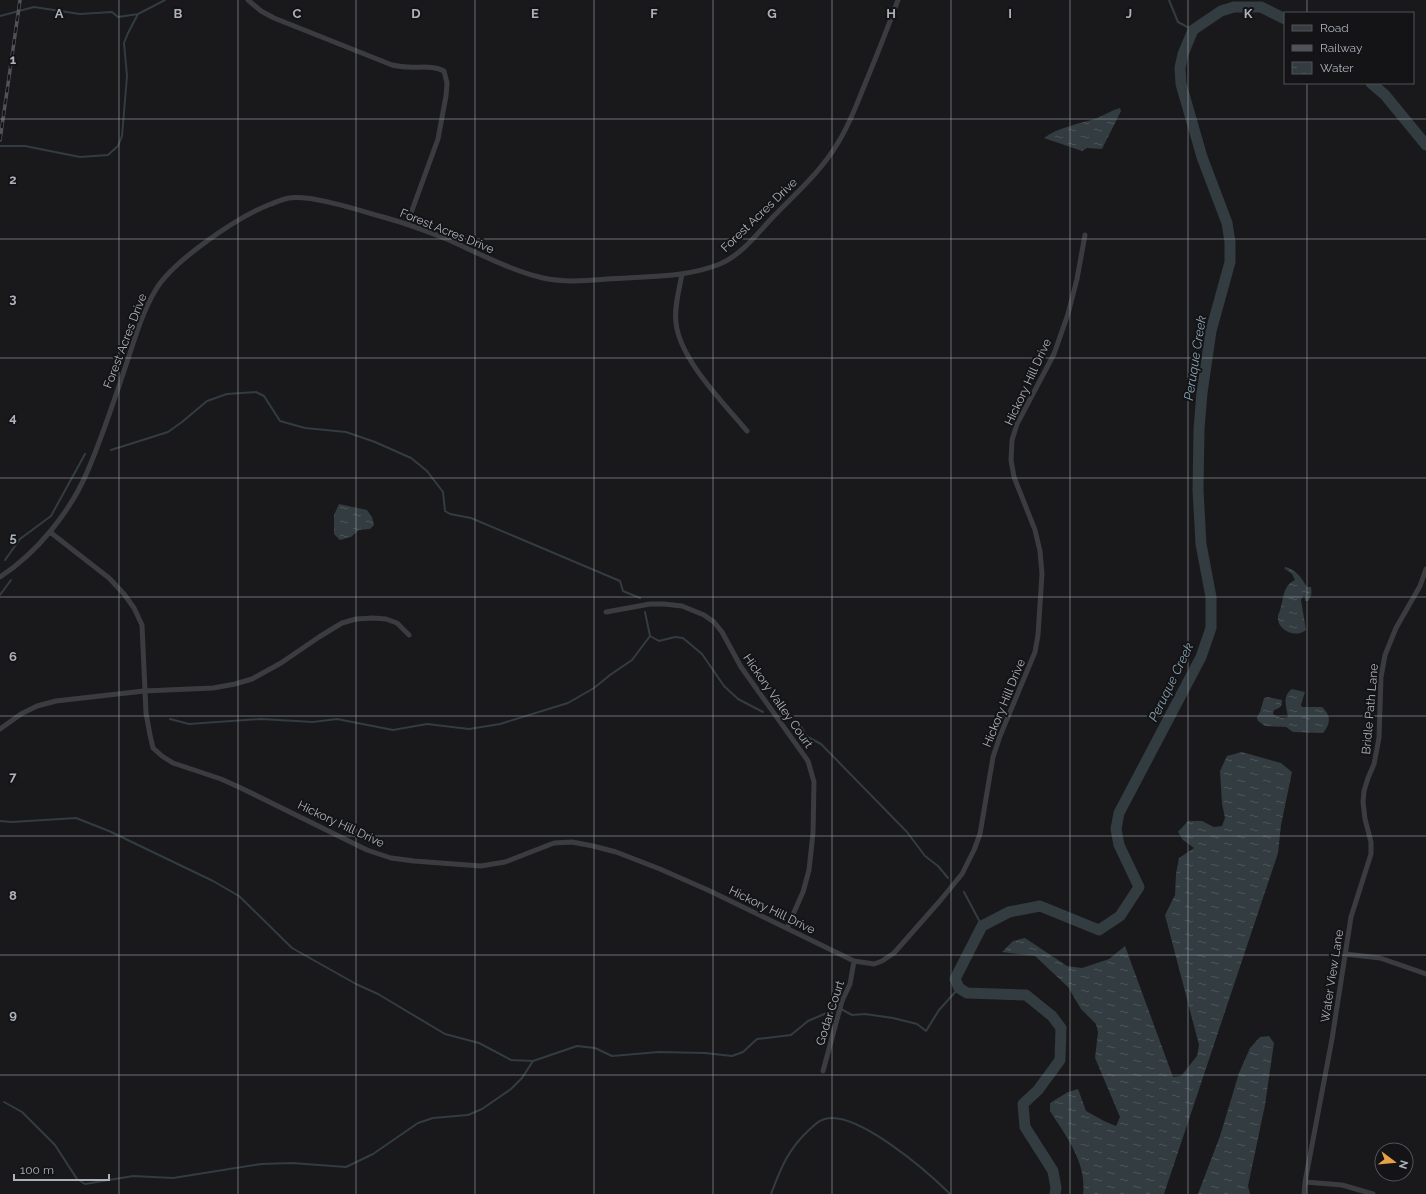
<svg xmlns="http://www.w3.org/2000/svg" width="1426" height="1194" font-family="Raleway,sans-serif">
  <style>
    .water { fill: url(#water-ripples) }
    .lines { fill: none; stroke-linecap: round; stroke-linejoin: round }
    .stream { stroke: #323c41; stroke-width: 2 }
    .river { stroke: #323c41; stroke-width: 11 }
    .street { stroke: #3b3c40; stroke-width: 5 }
    .rail-casing { stroke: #505257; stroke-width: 3.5 }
    .rail { stroke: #141416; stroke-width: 2; stroke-dasharray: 6; stroke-linecap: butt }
    .grid { fill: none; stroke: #adb2ba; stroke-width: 1; stroke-opacity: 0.55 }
    .labels { text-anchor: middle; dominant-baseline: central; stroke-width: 4; stroke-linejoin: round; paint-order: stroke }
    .street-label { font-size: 12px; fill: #adb2ba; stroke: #141416 }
    .water-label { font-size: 13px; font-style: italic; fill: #87a2b2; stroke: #141416 }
    .grid-label { font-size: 13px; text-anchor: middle; font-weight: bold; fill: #adb2ba; stroke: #141416; stroke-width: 4; stroke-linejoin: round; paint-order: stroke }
  </style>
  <defs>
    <pattern id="water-ripples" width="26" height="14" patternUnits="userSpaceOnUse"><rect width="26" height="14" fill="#323c41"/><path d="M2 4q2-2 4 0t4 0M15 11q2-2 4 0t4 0" fill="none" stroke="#4d565a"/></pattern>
  </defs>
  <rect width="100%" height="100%" fill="#19191b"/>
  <path class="water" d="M1120,108L1121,111L1102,149L1087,148L1082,151L1044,138C1058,127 1080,124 1097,118C1105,115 1112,110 1120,108Z
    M339,504L367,510L372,517L374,525L370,529L359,530L351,537L340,540L334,534V515Z
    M1286,567C1297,571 1301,577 1307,587H1311C1312,592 1312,596 1308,601H1305V596H1303L1301,600L1306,630C1296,639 1276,630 1278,616C1278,615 1280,611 1280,610C1284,599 1282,586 1295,580L1292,574L1284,568Z
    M1292,689L1305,692L1301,705L1302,707H1322C1331,715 1331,724 1323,733L1293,732L1286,727L1265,726L1258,721L1257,717L1260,712L1264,698L1267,697L1282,700C1282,707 1280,708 1274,710L1273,714C1277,717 1282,719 1288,717C1286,706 1282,696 1292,689Z
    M1242,752L1281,763L1292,772L1281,825L1278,853L1164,1194H1083C1087,1163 1066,1136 1050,1111V1103L1068,1092L1078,1089L1086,1111L1104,1121L1116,1126L1120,1117L1095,1058L1098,1032L1096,1024L1081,1009L1068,987L1035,956L1002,952L1013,941L1025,938L1067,966L1082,968L1109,959L1125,946L1173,1077L1181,1076L1197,1056L1199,1045L1165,915L1175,895L1176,874L1179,858L1194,848L1183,840L1178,832L1188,821H1202L1214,827L1222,826L1225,818L1222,804L1220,771L1227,756Z
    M1269,1036L1274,1043L1265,1105L1248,1186L1250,1194H1198L1220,1136L1239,1073L1250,1048L1260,1037Z"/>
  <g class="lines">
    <path class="stream" d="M1169,0L1178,22L1193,30
      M0,16L34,7L80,14L112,12L118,17L138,14L165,0
      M0,146H25L80,157L108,155L118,146L122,136L127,76L124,43L128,33L138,14
      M111,450L168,432L182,422L207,401L227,394L256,392L264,396L280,421L305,428L346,432L375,442L411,458L427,471L443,492L445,511L450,514L471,518L620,581L623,591L640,598
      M5,560L20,539L51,516L85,454
      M0,595L11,580
      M650,636L659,641L675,637L683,638L702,654L724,686L738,699L763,712
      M784,715L797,721L802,728L806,736L821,744L907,832L925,856L938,866L948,878
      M170,719L189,724L261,719L313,722L337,719L393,730L427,724L469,729L500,724L568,703L594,688L610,675L632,660L650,636L645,612
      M0,821L12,822L76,818L109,831L213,881L239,896L292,948L356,984L378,994L445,1034L479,1043L511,1060L533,1061L577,1046L595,1048L612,1056L659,1052L705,1053L732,1056L743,1052L757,1039L791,1035L808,1021L836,1009
      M964,892L982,926
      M841,1009L852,1015L865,1014L893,1018L917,1024L926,1031L939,1010L957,990L955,979
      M4,1102L22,1112L55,1145L77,1179L85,1184L133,1176L173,1178L261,1164L292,1163L346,1167L373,1154L418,1123L433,1118L468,1115L482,1109L511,1089L522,1078L533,1061
      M771,1194C781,1168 788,1149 810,1129C814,1126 818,1121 822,1120C853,1106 929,1173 950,1194"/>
    <path class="river" d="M1371,83L1385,95L1426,145
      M1055,1194L1056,1188L1053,1171L1025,1127L1023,1104L1038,1090L1060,1060L1061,1028L1052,1016L1026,995L967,993L959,988L955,979L982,926L1009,912L1040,906L1099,930L1120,916L1139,887L1119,845L1116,829L1119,813L1201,657L1211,628V597L1201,544L1198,490L1199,429L1202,393L1211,331L1230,262V242L1227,223L1202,157L1181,84L1180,68L1183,54L1193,30L1221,11L1234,7H1261L1285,19"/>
    <path class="street" d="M248,0L261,11L274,18L392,65C397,66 403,67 408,67C421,68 433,65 444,71L447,83L446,96L438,139L407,224
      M682,274C679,291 674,307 676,323C680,360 724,403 747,431
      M50,532L109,578L124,594L134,608L142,625L146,713L150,735L153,748L162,756L173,763L221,779L241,788L367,850L391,858L414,861L481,866L505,862L554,843L572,842L593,846L616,852L660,869L710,891L854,961L874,964L882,961L894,953L939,902L962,874L974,850L980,834L993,757L1000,736L1035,652L1038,635L1042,574L1040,551L1035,530L1014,477L1011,460L1012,440L1017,424L1054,354L1068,314L1077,279L1085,235
      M0,577C37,553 71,511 88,470C103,435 115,398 127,362C135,338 142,313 155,291C172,261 239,216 271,204C276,202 283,199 289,198C313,195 358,210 383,217C405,223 427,231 449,240C480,254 510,270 543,278C570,284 599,279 626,278C658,276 690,276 720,264C741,255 757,234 772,218C795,194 822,171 839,141C849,125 856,106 863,89C875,60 887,30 898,0
      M606,612L650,604H664L682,606L704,615L714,622L722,632L741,667L808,761L814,782L813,833L809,870L803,892L787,928
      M0,729L21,714L37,706L56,701L144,691L213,688L235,684L252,679L281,663L319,637L342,623L356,619L373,618L386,619L397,623L409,635
      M1345,954L1380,958L1426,974
      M823,1071L842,1001L850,984L854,961
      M1305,1182L1342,1185L1373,1194
      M1304,1194L1305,1182L1332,1039L1351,917L1371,854V842L1365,819L1363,802L1364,791L1368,778L1374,764L1379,738L1381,677L1385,655L1396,628L1420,586L1426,569"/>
    <g class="rail-casing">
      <path id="rail" d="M0,140L20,0"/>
    </g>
    <use href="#rail" class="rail"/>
  </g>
  <path class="grid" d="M119,0V1194M238,0V1194M356,0V1194M475,0V1194M594,0V1194M713,0V1194M832,0V1194M951,0V1194M1070,0V1194M1188,0V1194M1307,0V13M1307,83V1194M0,119H1426M0,239H1426M0,358H1426M0,478H1426M0,597H1426M0,716H1426M0,836H1426M0,955H1426M0,1075H1426"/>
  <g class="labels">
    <g class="street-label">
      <text transform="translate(759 215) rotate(-44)">Forest Acres Drive</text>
      <text transform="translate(447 231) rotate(22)">Forest Acres Drive</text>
      <text transform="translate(125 341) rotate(-69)">Forest Acres Drive</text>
      <text transform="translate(1028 382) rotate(-65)">Hickory Hill Drive</text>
      <text transform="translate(778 701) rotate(55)">Hickory Valley Court</text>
      <text transform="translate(1004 703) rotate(-68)">Hickory Hill Drive</text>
      <text transform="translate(1370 709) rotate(-85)">Bridle Path Lane</text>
      <text transform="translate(341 824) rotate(25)">Hickory Hill Drive</text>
      <text transform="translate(772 910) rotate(26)">Hickory Hill Drive</text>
      <text transform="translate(1332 976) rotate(-81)">Water View Lane</text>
      <text transform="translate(830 1013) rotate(-72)">Godar Court</text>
    </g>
    <g class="water-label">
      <text transform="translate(1195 358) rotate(-81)">Peruque Creek</text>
      <text transform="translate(1171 682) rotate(-64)">Peruque Creek</text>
    </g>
  </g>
  <g class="grid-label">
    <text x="59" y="18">A</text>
    <text x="178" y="18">B</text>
    <text x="297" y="18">C</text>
    <text x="416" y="18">D</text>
    <text x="535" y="18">E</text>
    <text x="654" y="18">F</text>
    <text x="772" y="18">G</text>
    <text x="891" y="18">H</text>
    <text x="1010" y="18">I</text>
    <text x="1129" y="18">J</text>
    <text x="1248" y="18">K</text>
    <text x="13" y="64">1</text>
    <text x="13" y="184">2</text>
    <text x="13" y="303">3</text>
    <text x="13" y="422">4</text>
    <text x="13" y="542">5</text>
    <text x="13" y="661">6</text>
    <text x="13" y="781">7</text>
    <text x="13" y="900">8</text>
    <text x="13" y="1019">9</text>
  </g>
  <rect x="1284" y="12" width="130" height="72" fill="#141416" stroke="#515358"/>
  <rect x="1292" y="25" width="20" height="6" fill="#3b3c40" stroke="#515358"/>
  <text x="1320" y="32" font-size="12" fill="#adb2ba">Road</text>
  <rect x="1292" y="45" width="20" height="6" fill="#505257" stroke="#515358"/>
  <text x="1320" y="52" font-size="12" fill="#adb2ba">Railway</text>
  <rect x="1292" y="62" width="20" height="12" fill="url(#water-ripples)" stroke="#515358"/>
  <text x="1320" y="72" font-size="12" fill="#adb2ba">Water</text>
  <g transform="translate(1394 1162) rotate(106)"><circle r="19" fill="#141416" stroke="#515358"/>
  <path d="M0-3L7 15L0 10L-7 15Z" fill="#e5a048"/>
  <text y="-6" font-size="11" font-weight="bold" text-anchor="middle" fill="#adb2ba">N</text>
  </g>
  <path d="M14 1174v6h95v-6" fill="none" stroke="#adb2ba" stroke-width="2"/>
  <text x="20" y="1174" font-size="12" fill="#adb2ba" stroke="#141416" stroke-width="3" paint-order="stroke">100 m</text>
</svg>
